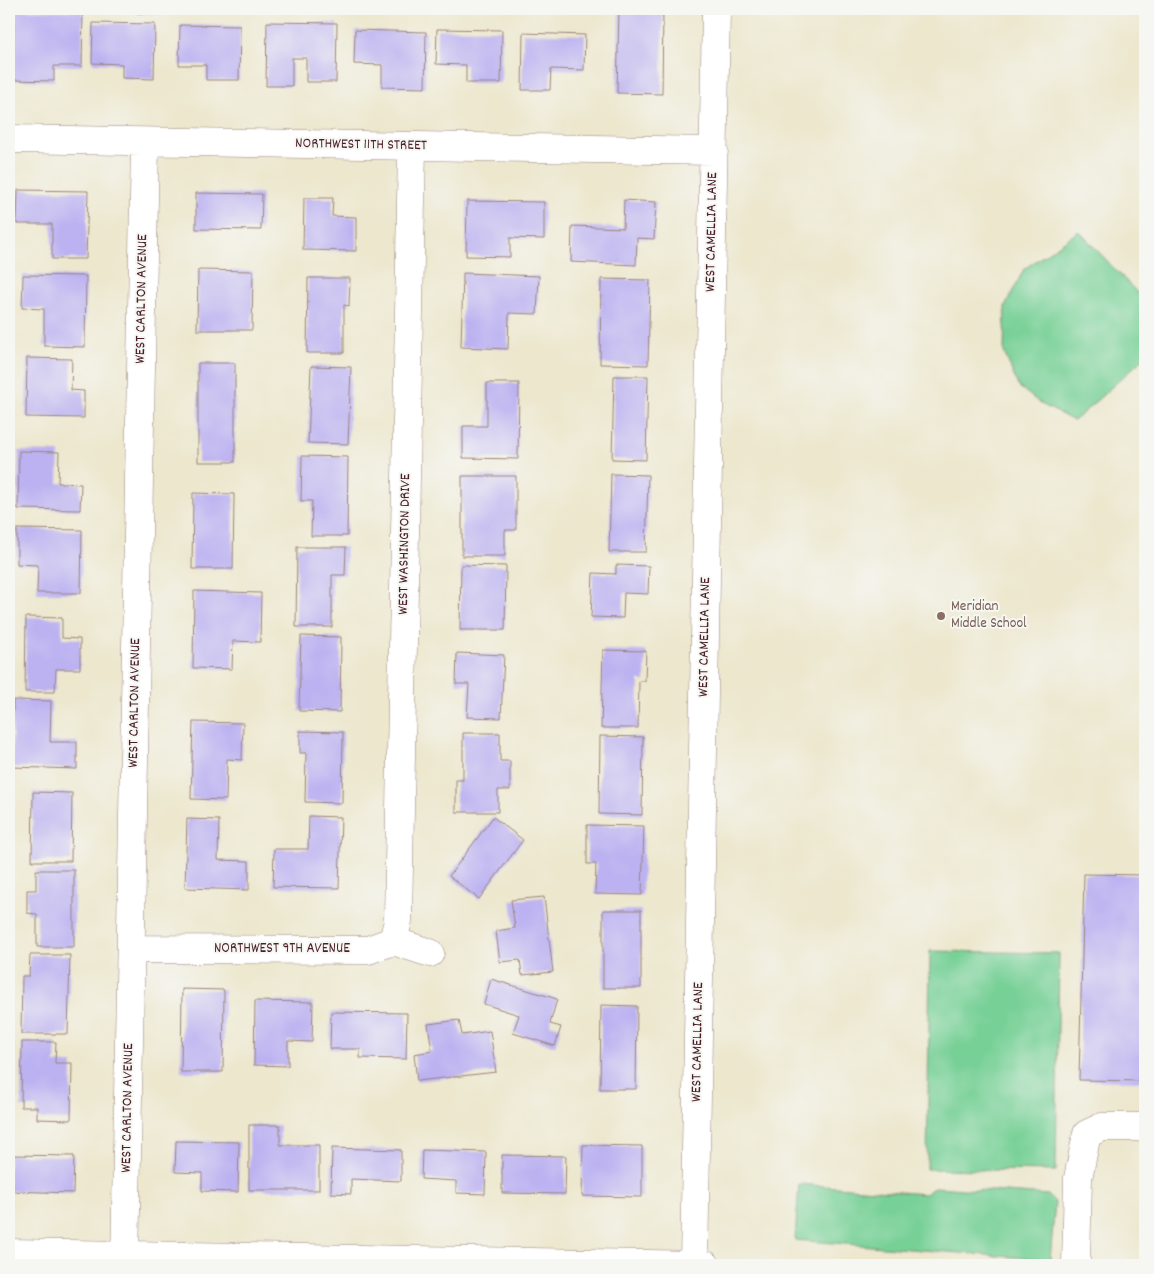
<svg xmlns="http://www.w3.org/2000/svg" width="1154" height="1274" font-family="Dekko,sans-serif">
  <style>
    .pitch { fill: #77d096; stroke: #607860 }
    .building { fill: #bcb2f1 }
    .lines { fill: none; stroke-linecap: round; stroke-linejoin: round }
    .minor-casing { stroke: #9b837c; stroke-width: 29 }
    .minor { stroke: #fff; stroke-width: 28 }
    .education-dot { fill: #8d6e63; stroke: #f6f6f2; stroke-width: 2 }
    .labels { text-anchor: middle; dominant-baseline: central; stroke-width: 4; stroke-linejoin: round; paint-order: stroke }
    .street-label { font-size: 15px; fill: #4a1f2b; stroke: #f6f6f2 }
    .education-label { font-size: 15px; fill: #785e54; stroke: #f6f6f2; text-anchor: start }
  </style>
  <rect width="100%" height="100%" fill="#f6f6f2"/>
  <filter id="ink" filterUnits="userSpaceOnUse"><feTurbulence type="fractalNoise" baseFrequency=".02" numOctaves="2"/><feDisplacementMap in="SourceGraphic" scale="10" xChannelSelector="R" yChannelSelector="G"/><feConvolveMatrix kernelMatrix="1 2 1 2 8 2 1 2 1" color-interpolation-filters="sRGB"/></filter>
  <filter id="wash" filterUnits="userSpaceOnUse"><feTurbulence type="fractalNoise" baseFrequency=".0096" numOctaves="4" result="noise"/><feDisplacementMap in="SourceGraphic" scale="20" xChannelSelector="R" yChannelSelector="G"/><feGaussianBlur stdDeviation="1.12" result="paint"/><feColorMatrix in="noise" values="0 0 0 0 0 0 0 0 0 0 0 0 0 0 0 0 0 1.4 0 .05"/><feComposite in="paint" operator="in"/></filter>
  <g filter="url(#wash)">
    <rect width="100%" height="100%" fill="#ece7cd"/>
    <path class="pitch" d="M1079,231L1145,301V357L1074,421L1041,404L1018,386L1004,352L1005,307L1024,269Z
      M930,951L1059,953L1056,1171L927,1169Z
      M799,1184L925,1194L935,1187L1048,1195L1055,1202L1050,1260L795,1240Z"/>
    <g id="blocks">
      <path class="building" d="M137,9H166V14L137,13Z
        M619,9L663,10L662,94L617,93Z
        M14,10L83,11L82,66H54V81L13,80Z
        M267,22L337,23L336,82H306V58H292V86H266Z
        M93,23L155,24L154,79L122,78V64L92,63Z
        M180,25L240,26L239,80H206V65H179Z
        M437,29L502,30L501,83H466V65L436,64Z
        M355,30L426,32L425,88L382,87V65L354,64Z
        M523,33L585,35L584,70L551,69L550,90H522Z
        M18,190L88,191L86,259H52V224H17Z
        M196,193L262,194L261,230L196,229Z
        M304,198H333L332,216L356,217V251L303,250Z
        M624,200L656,202L654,239L637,238L636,265L571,262L572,226L623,228Z
        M467,201L544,202V239L510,238V257L466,256Z
        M198,270L253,271L252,330H197Z
        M463,273L539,276L537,314L509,313L508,349L461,347Z
        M23,275L86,276L85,347L44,346V309L22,308Z
        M308,278H350L349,306L344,305V353H307Z
        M601,279L650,280L648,365L600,364Z
        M27,358L72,359L71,390L84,391V418L26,417Z
        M198,363H235V462H198Z
        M311,366L351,367L348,444L308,443Z
        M614,376H648L646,460L612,459Z
        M487,383H519L518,459L463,458V426H487Z
        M19,451L59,452L58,483L81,484L80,510L18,509Z
        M302,456L348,457L347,536H311L312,501H301Z
        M611,474L648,475L646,552H609Z
        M462,476H516V530H505V556H462Z
        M193,493L234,494L233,569H192Z
        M17,529L82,530L81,593H37L38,565L17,564Z
        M297,547H346L345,575H332V627H296Z
        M461,565L506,566L505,630H460Z
        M616,565L649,566L648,594L624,593L623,618L591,617L593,573L616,574Z
        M194,591L261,593L260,642L233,641L232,669L193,668Z
        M26,617L62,618V638L80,639V669H56L55,692H25Z
        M301,636L341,637L340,712L299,711Z
        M603,650L646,651L645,681H639L638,728H601Z
        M457,653L504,655L501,718L467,717L469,684H456Z
        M13,700L51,701L50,742H77V769L12,767Z
        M193,722L243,723L242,760L227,759L226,800L191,799Z
        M300,731L343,732L342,803L305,802L306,753H300Z
        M463,733H500V761H510V790H498V812H456V780H463Z
        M600,736L643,737L642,815L599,814Z
        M33,792L72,793L71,861H32Z
        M309,816L341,817L339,888L273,887L274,849H308Z
        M493,817L523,840L479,899L449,876Z
        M187,819L219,820L218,860L249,861V890L185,888Z
        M587,825L644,826L642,895L595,894L596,864H587Z
        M36,870H74V947H37V914L27,913V890H36Z
        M1084,874L1145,875V1081L1079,1080Z
        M544,897L553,972L522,975L520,960L500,962L496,931L515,928L511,900Z
        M603,910H641V988H603Z
        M30,955H70L68,1034H21L22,976H29Z
        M491,979L557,999L550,1024L561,1027L555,1046L513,1033L519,1015L484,1004Z
        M182,989L224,990L223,1072H181Z
        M255,1001L313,1002L312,1042L288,1041V1066L254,1065Z
        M601,1005L637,1006L636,1089H600Z
        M331,1012L407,1013L406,1059L360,1058V1049H330Z
        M459,1020L462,1035L490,1031L496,1072L417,1081L414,1054L432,1051L428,1024Z
        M22,1042H56L55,1063H72L71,1120L37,1119V1107H21Z
        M249,1125H280V1145H319V1190H249Z
        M176,1141L239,1142L238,1192L202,1191V1173L175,1172Z
        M583,1145L642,1146V1197L582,1196Z
        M332,1148L401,1150V1181L351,1179V1194L331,1193Z
        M422,1150L486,1152L485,1194L456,1193V1181L421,1179Z
        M9,1155L74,1156L73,1193L9,1191Z
        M502,1155L566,1156L565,1194L502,1193Z"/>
    </g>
  </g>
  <g filter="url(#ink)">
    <use href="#blocks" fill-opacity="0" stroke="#9b837c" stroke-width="1"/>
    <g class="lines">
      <g class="minor-casing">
        <path id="minor" d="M9,139L714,151
          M393,941L398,921L412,146
          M131,949L368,950L393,941L430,953
          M9,1253L706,1265
          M125,1265L145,142
          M694,1265L716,9
          M1076,1265L1078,1178L1087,1134L1102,1127H1145"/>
      </g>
      <use href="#minor" class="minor"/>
    </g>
  </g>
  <circle class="education-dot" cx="941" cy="616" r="5"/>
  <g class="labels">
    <g class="street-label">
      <text transform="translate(361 145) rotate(1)">NORTHWEST 11TH STREET</text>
      <text transform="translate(712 232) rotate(-89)">WEST CAMELLIA LANE</text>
      <text transform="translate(142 299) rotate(-89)">WEST CARLTON AVENUE</text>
      <text transform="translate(405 544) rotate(-89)">WEST WASHINGTON DRIVE</text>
      <text transform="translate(705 637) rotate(-89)">WEST CAMELLIA LANE</text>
      <text transform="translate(135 703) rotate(-89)">WEST CARLTON AVENUE</text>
      <text x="282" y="949">NORTHWEST 9TH AVENUE</text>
      <text transform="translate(698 1042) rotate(-89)">WEST CAMELLIA LANE</text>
      <text transform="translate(128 1108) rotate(-89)">WEST CARLTON AVENUE</text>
    </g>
    <g class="education-label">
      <text x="951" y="607">Meridian<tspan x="951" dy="17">Middle School</tspan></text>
    </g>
  </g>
  <rect width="1154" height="1274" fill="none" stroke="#f6f6f2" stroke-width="30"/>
</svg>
